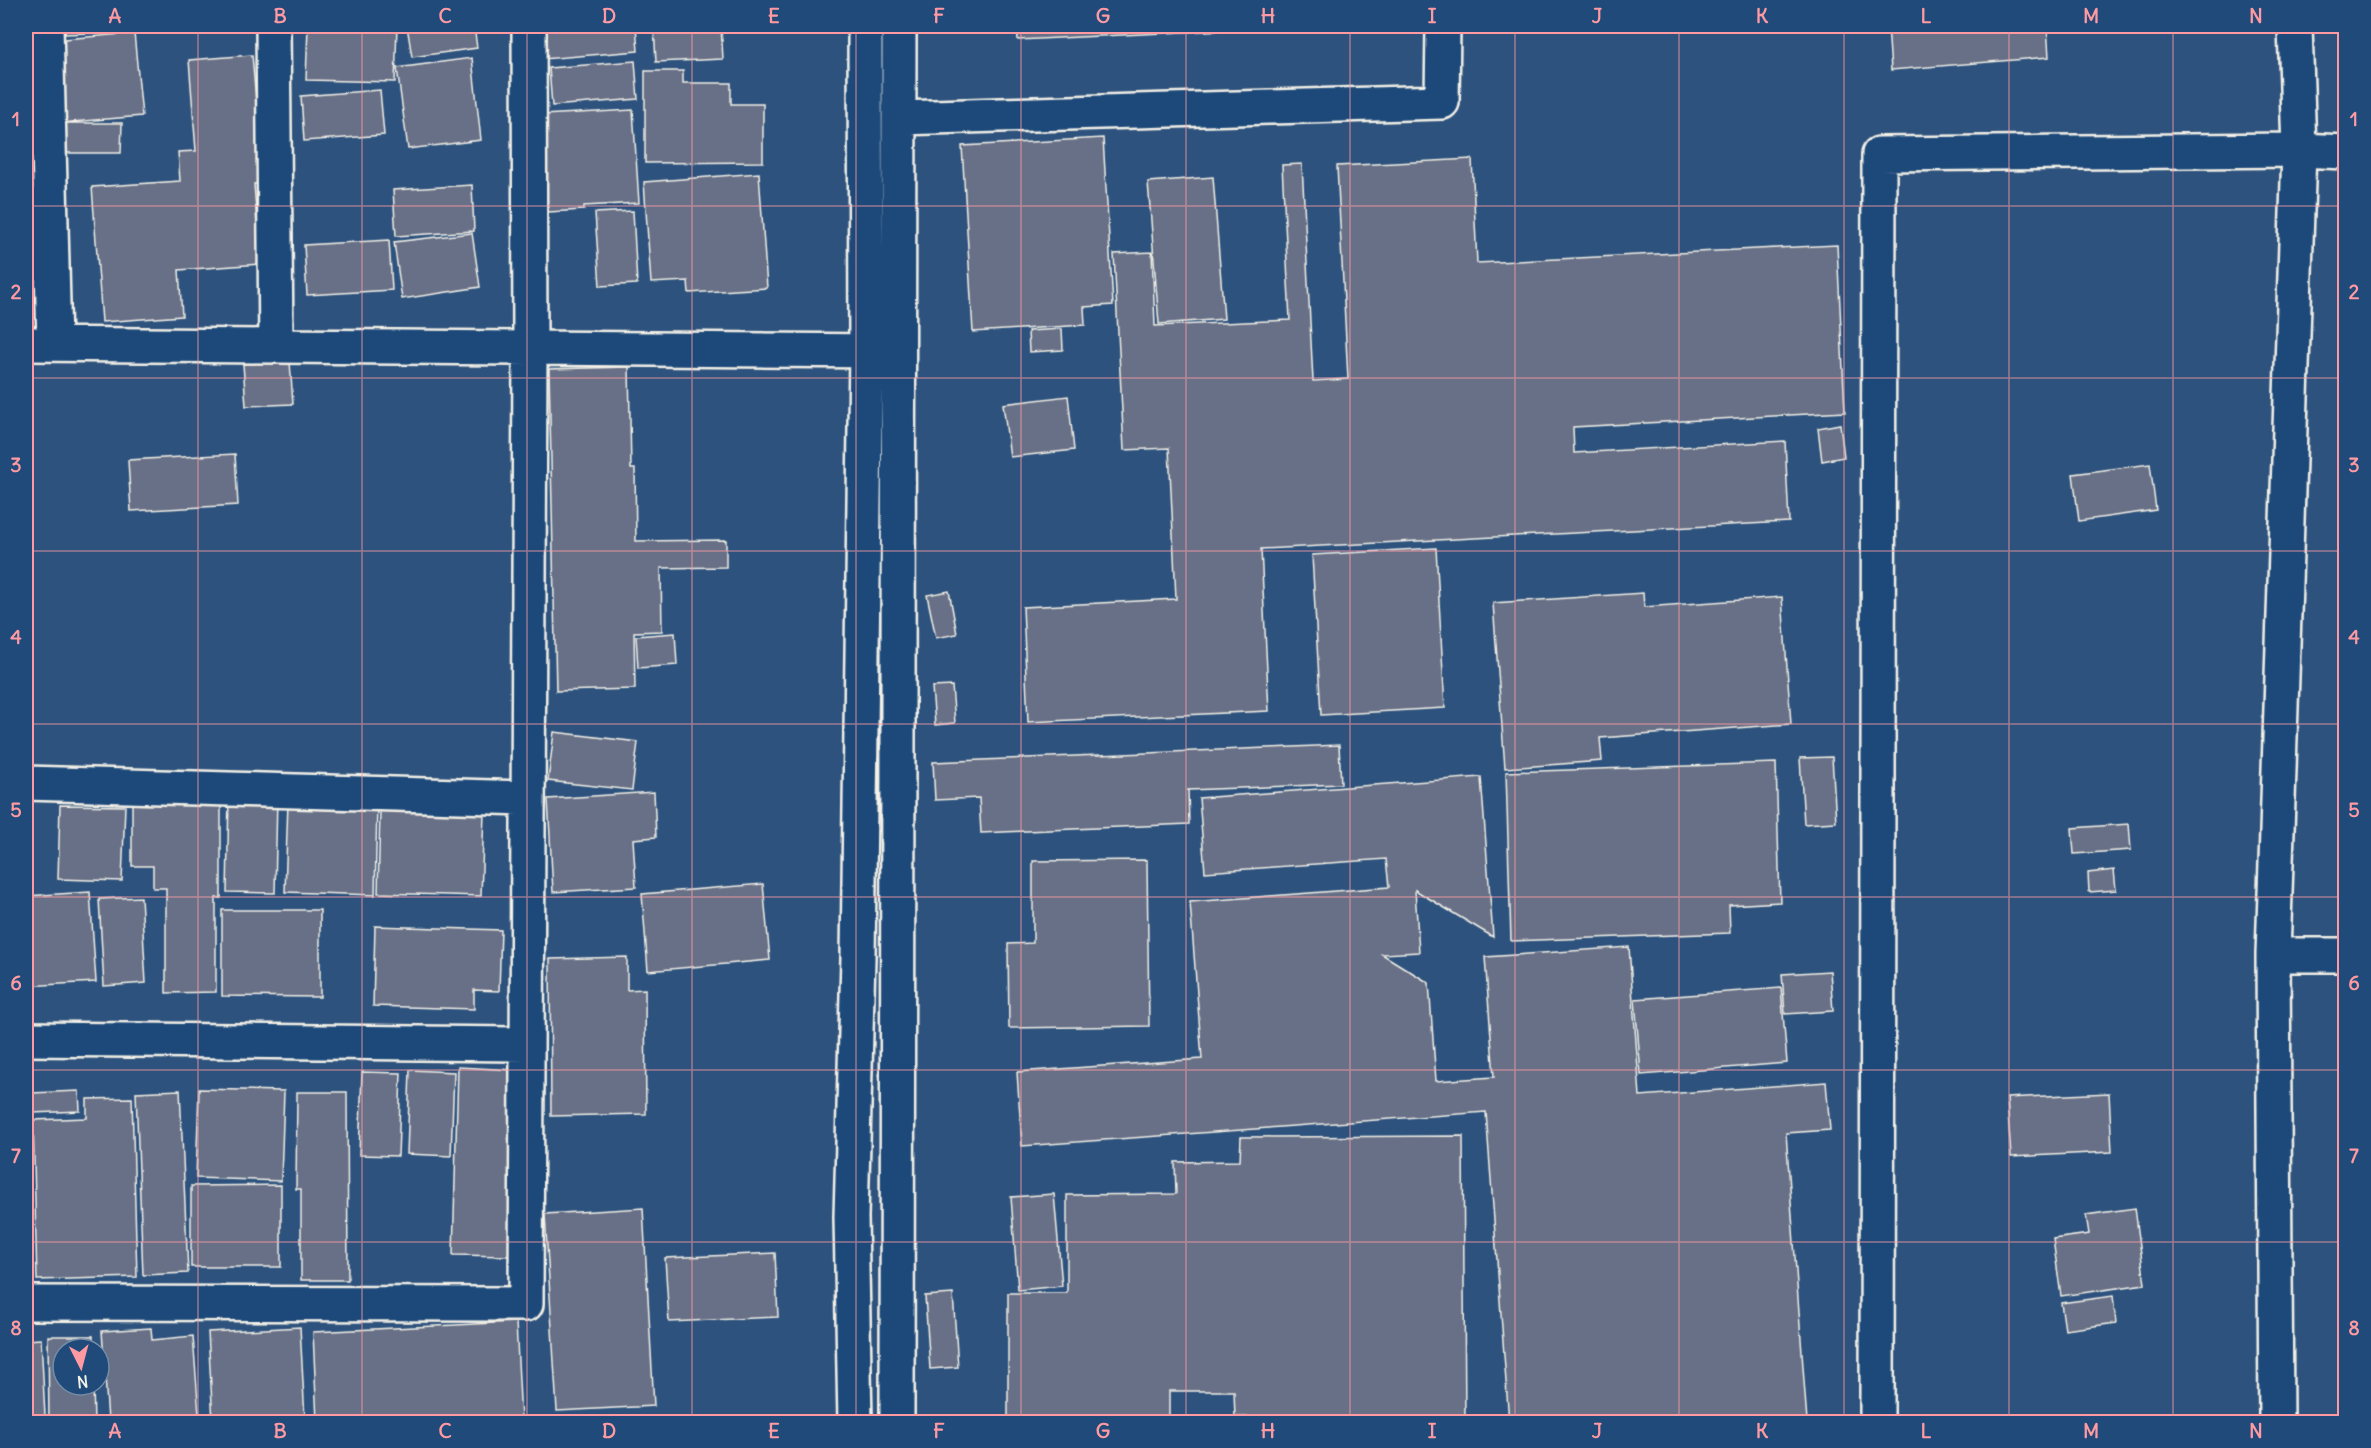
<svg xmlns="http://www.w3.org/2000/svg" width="2371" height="1448" font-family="Delius,sans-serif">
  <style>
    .building { fill: #677087; stroke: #f4f1e8; stroke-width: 1.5 }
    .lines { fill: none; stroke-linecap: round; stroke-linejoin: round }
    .minor-casing { stroke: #f4f1e8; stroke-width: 38 }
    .minor { stroke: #1f4a7a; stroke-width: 33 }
    .grid { fill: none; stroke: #ff9aa2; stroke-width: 1.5; stroke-opacity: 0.55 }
    .neatline { fill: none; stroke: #ff9aa2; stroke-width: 2 }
    .grid-label { font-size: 20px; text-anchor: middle; font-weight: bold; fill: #ff9aa2 }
  </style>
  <rect width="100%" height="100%" fill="#2d527d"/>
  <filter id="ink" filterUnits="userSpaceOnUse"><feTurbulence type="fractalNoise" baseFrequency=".0167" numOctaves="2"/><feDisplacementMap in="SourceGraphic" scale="12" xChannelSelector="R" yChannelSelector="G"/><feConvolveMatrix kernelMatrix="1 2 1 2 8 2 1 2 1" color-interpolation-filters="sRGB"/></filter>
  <g filter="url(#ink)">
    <path class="building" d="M65,26H139L140,31L65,34Z
      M308,26H397L395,82L306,80Z
      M407,26H474L477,48L412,57Z
      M540,26H636L638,51L543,59Z
      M654,26H721L723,59L656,62Z
      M1017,26H1313L1018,40Z
      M1888,26H2047L2049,57L1891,70Z
      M134,33L142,116L60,123L53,40Z
      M252,55L263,183L254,184L260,264L179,270L182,316L102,322L92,187L180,181L178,152L196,151L189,60Z
      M472,58L481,140L408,149L397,68Z
      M635,61L638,99L552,106L549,68Z
      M645,71H683V83H731V104H763V162L645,163Z
      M380,90L384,135L304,141L301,96Z
      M633,110L639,203L584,206V210L548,212L542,115Z
      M63,123H122L121,153H63Z
      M1103,138L1113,305L1084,307L1085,325L973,332L962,146Z
      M1472,159L1477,263L1837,245L1845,412L1573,427L1574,453L1785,441L1789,522L1261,549L1269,711L1028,722L1023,607L1176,599L1169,448L1124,450L1114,254L1152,252L1155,326L1290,320L1282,165L1302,164L1313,381L1348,379L1337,166Z
      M759,173L767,288L689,293L688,281L651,283L644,182Z
      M1213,177L1224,319L1159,324L1148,182Z
      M472,185L474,231L396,236L393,190Z
      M633,211L637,284L600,286L595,213Z
      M472,233L480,287L402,299L394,242Z
      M389,240L392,290L307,295L304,245Z
      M1062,329L1063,350L1029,352L1028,331Z
      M290,362L293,404L246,406L243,364Z
      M629,367L631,469H635L636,541L726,540V567L661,568L662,631L634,632L635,689L556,691L549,369Z
      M1068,396L1074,450L1010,457L1003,404Z
      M1840,424L1844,457L1822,461L1818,428Z
      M235,454L238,505L131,511L128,460Z
      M2150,464L2156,510L2079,521L2073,474Z
      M1436,548L1445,708L1321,715L1312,555Z
      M949,591L957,634L936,638L927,595Z
      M1643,593L1644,607L1782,597L1791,724L1600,738L1602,761L1505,768L1493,603Z
      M675,633L677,665L638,668L636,636Z
      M952,686L955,723L935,725L932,687Z
      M554,732L638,742L632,790L548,781Z
      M1339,745L1341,784L1188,790L1189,824L981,833L979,798L935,800L933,762Z
      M1832,757L1836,822L1804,824L1800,758Z
      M1776,763L1780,902L1729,905L1730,933L1511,941L1506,772Z
      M1481,777L1493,937L1415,890L1419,952L1382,954L1429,983L1436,1081L1494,1077L1485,957L1629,947L1640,1096L1826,1082L1830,1130L1786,1133L1807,1422H1509L1486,1112L1022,1146L1017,1072L1202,1059L1190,902L1389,887L1386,859L1205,872L1199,798Z
      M654,792L656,837L633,839L636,887L553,892L548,799Z
      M229,796H277L275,893L227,892Z
      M132,798H221V898H216V992L166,993V888H153V866H132Z
      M288,802L377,804L375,895L285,892Z
      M60,805L125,806L122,881L58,879Z
      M380,810L484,813L481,896L378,893Z
      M2129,824L2131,850L2074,854L2072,828Z
      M1147,860L1149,1026L1009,1028L1008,944L1033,943V861Z
      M2114,870L2116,890L2089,892L2088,873Z
      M763,884L770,960L648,971L642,894Z
      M90,892L96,982L26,986V896Z
      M141,897L146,983L104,986L99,899Z
      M222,910H320V997L222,996Z
      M375,926L501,930L499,991L474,990V1009L373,1006Z
      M627,957V990L645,989L646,1114L551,1116L550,959Z
      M1830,971L1833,1011L1785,1014L1782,974Z
      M1781,988L1787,1063L1641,1075L1635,999Z
      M458,1067L514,1070L511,1256L453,1255Z
      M410,1070L454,1072L451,1156L407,1154Z
      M362,1072L401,1073L398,1156L359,1155Z
      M199,1089L284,1091L281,1181L196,1178Z
      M180,1090L188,1273L143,1275L136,1092Z
      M79,1091L80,1111L32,1113L31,1093Z
      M297,1092H347L348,1280H301V1189H296Z
      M2109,1093L2112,1152L2011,1157L2007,1098Z
      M132,1098L137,1277L37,1280L33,1120L87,1118V1099Z
      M1463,1136L1465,1422H1384V1419H1332V1417H1235L1234,1391H1169V1418L1008,1419V1293H1067V1195L1176,1194L1175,1162L1240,1161L1241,1137Z
      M281,1185V1267H191V1186Z
      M1054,1194L1062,1286L1018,1290L1011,1197Z
      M643,1208L654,1406L557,1411L545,1214Z
      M2135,1208L2145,1284L2061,1296L2053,1239L2089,1234L2086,1215Z
      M775,1253L778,1317L669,1322L665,1258Z
      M953,1294L958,1367L930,1369L925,1296Z
      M2113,1296L2116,1323L2065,1330L2061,1303Z
      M516,1322L521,1420L468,1422H317L313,1332Z
      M300,1327L305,1419L213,1422L208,1332Z
      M151,1328L152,1340L193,1336L199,1415L108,1421L102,1331Z
      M48,1336H93V1349H63V1385H93L94,1422H49Z
      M41,1339L45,1416L26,1417V1340Z"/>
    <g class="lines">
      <g class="minor-casing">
        <path id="minor" d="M46,26L54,344
          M273,26L276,346
          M899,118L1442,102L1443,26
          M26,344L888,351
          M26,783L528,798
          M2273,955L2299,150L2295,26
          M26,1039L527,1044
          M26,1303L526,1304L530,347L529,26
          M855,1422L851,1217L858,958L866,350L865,26
          M897,1422L899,26
          M1877,1422L1879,154L2299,150L2346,152
          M2276,1422L2273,955H2346"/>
      </g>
      <use href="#minor" class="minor"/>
    </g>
  </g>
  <path class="grid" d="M198,26V1422M362,26V1422M527,26V1422M692,26V1422M856,26V1422M1021,26V1422M1186,26V1422M1350,26V1422M1515,26V1422M1679,26V1422M1844,26V1422M2009,26V1422M2173,26V1422M26,206H2346M26,378H2346M26,551H2346M26,724H2346M26,897H2346M26,1070H2346M26,1242H2346"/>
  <rect width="2371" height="1448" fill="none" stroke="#1f4a7a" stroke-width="66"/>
  <g transform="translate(81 1367) rotate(174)"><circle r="28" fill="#1f4a7a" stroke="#748da6" stroke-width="1.5"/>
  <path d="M0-4.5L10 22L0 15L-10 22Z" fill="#ff9aa2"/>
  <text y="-9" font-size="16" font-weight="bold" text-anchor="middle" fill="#f4f1e8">N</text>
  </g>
  <rect x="33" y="33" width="2305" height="1382" class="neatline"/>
  <g class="grid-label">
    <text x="115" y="23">A</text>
    <text x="280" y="23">B</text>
    <text x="445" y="23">C</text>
    <text x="609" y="23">D</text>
    <text x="774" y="23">E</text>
    <text x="939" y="23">F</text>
    <text x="1103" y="23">G</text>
    <text x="1268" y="23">H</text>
    <text x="1432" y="23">I</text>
    <text x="1597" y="23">J</text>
    <text x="1762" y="23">K</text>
    <text x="1926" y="23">L</text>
    <text x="2091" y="23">M</text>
    <text x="2256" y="23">N</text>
    <text x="16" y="126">1</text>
    <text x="2354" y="126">1</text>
    <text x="16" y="299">2</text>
    <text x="2354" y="299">2</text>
    <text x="16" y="472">3</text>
    <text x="2354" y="472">3</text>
    <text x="16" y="644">4</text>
    <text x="2354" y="644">4</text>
    <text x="16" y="817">5</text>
    <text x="2354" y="817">5</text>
    <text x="16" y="990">6</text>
    <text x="2354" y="990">6</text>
    <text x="16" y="1163">7</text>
    <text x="2354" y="1163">7</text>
    <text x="16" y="1335">8</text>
    <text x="2354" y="1335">8</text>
    <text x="115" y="1438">A</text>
    <text x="280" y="1438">B</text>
    <text x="445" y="1438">C</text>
    <text x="609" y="1438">D</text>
    <text x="774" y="1438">E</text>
    <text x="939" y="1438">F</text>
    <text x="1103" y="1438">G</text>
    <text x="1268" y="1438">H</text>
    <text x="1432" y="1438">I</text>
    <text x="1597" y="1438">J</text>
    <text x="1762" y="1438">K</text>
    <text x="1926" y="1438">L</text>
    <text x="2091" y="1438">M</text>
    <text x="2256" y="1438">N</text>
  </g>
</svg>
